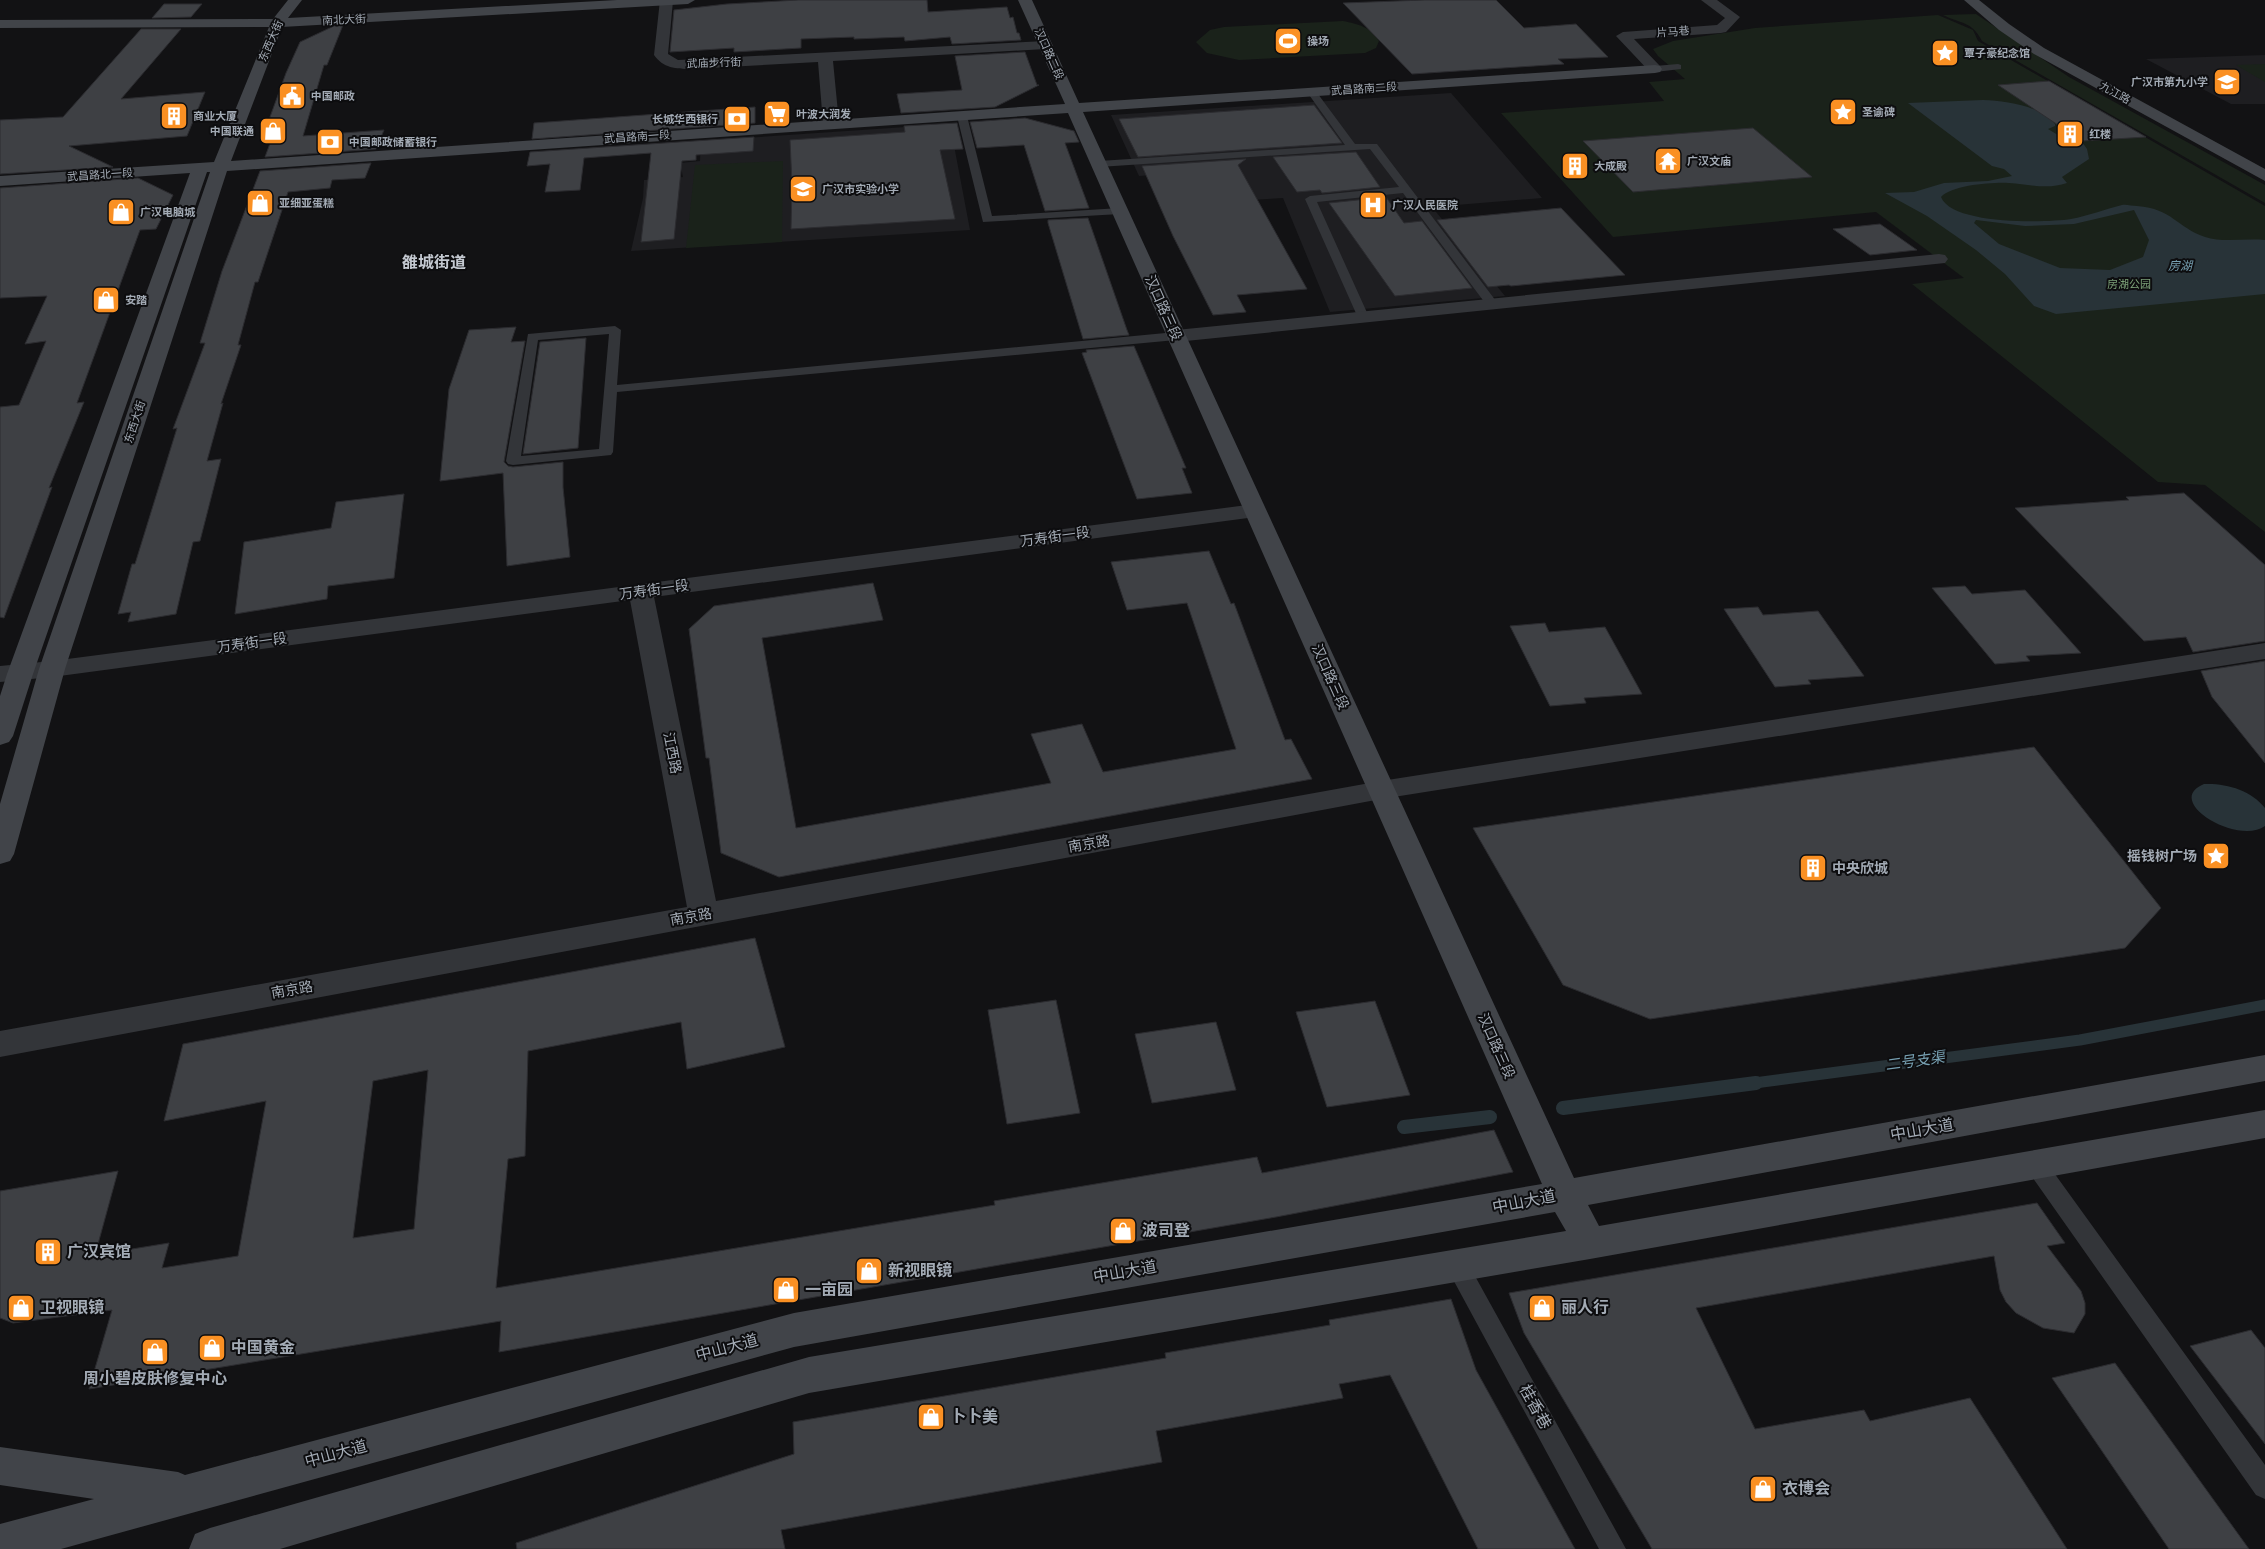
<svg xmlns="http://www.w3.org/2000/svg" width="2265" height="1549" font-family="'Nunito Sans','Noto Sans SC',sans-serif">
  <style>
    .built { fill: #1e1e21 }
    .green { fill: #1a221a }
    .water { fill: #283338; fill-rule: evenodd }
    .lines { fill: none; stroke-linecap: round; stroke-linejoin: round }
    .stream-far1 { stroke: #283338; stroke-width: 11 }
    .stream { stroke: #283338; stroke-width: 14 }
    .building { fill: #3e4044; stroke: #2c2c30; fill-rule: evenodd }
    .lane { fill: #333539; fill-rule: evenodd }
    .street { fill: #333539; fill-rule: evenodd }
    .secondary { fill: #414449; fill-rule: evenodd }
    .labels { text-anchor: middle; dominant-baseline: central; stroke-width: 4; stroke-linejoin: round; paint-order: stroke }
    .far-street-label { font-size: 11px; fill: #a3abb5; stroke: #0d0d0f }
    .far-poi-label { font-size: 11px; font-weight: bold; fill: #a3abb5; stroke: #0d0d0f; text-anchor: start }
    .far-park-label { font-size: 11px; fill: #7ca178; stroke: #0d0d0f }
    .far-water-label { font-size: 12px; font-style: italic; fill: #77a0b2; stroke: #0d0d0f }
    .street-label { font-size: 14px; fill: #a3abb5; stroke: #0d0d0f }
    .poi-label { font-size: 14px; font-weight: bold; fill: #a3abb5; stroke: #0d0d0f; text-anchor: end }
    .water-label { font-size: 15px; font-style: italic; fill: #77a0b2; stroke: #0d0d0f }
    .far-district-label { font-size: 16px; font-weight: bold; fill: #c4c9d1; stroke: #0d0d0f }
    .near-street-label { font-size: 16px; fill: #a3abb5; stroke: #0d0d0f }
    .near-poi-label { font-size: 16px; font-weight: bold; fill: #a3abb5; stroke: #0d0d0f; text-anchor: start }
  </style>
  <rect width="100%" height="100%" fill="#121214"/>
  <path class="built" d="M2265,55V104H2231L2146,59Z
    M1451,93L1542,198L1432,207L1505,296L1330,312L1283,198L1213,202L1197,172L1139,176L1111,115Z
    M950,124L970,230L631,251L643,198L644,180L683,177L680,163L700,161L701,141Z"/>
  <path class="green" d="M1976,14L2069,77L2265,185V203L1982,41C1972,21 1961,24 1943,15Z
    M1938,15L1973,30L1978,41L2265,206V532L2205,485L2158,482L1912,284L1964,278L1876,212L1613,237L1501,113L1664,101L1649,82L1685,79L1658,56L1653,49L1673,41L1755,28Z
    M1343,21C1358,24 1371,27 1379,41L1376,48L1365,53L1239,60L1207,53L1196,42L1210,30L1224,27Z
    M2265,64V82L2236,65Z
    M783,161L782,242L686,248L695,165Z"/>
  <path class="water" d="M1983,100C2006,101 2039,105 2055,124V126L2048,129L2071,143L2082,142L2087,149L2089,159L2062,177L2067,183C2047,190 2029,184 2009,183C1993,182 1952,185 1941,197C1952,225 2045,223 2071,219C2088,216 2105,209 2122,205C2126,204 2132,206 2137,206C2173,209 2176,227 2205,237C2223,243 2245,238 2265,240V294L2056,314L2034,306L2005,274L1976,250L1927,216L1885,193L1914,192L1944,183L1988,181L2012,176L2004,169L1992,166L1908,103ZM2134,210L2149,240L2143,257L2110,270L2060,268L1999,244L1974,223L1976,220L2025,226L2074,224Z
    M2204,784C2226,783 2251,790 2265,808V826C2238,846 2162,801 2204,784Z"/>
  <g class="lines">
    <path class="stream-far1" d="M1747,1084L2080,1040L2265,1005"/>
    <path class="stream" d="M1563,1108L1756,1083
      M1404,1127L1490,1117"/>
  </g>
  <path class="building" d="M798,0H927L928,12L1007,7L1010,18L1013,17L1017,33H1019L1021,40L952,44L950,37L905,41L904,37L854,39V37L801,39V48L734,52V48L670,52L674,10L727,4Z
    M1424,0H1496L1524,28L1576,24L1608,57L1558,59L1564,64L1412,74L1343,3Z
    M164,4H202L191,17L152,18Z
    M343,25L327,65H324L303,136L384,130L376,149L265,157L272,138L262,139L286,73L300,42L334,26Z
    M141,29H181L121,99L205,92L187,136L69,146L113,167L0,174V120L63,117Z
    M1025,52L1037,85H1039L995,107L901,113L897,94L962,90L955,56Z
    M2049,81L2146,137L2082,141L1998,85Z
    M1314,105L1342,143L1138,157L1119,119Z
    M755,107V123L532,139L534,123Z
    M1025,118L1074,131L1079,142L1065,143L1089,208L1045,211L1024,145L977,148L970,122Z
    M957,123L963,149L940,150L955,219L791,229L792,184L790,140L905,132L904,126Z
    M1753,128L1812,177L1633,192L1583,141Z
    M754,137L753,151L696,155V160L682,161L674,239L641,242L651,153L584,158L580,190L545,192L550,164L527,166L530,152Z
    M1356,152L1380,187L1322,193L1320,190L1297,192L1273,157Z
    M1246,159L1238,165L1307,289L1237,295L1246,312L1213,315L1173,236L1142,166Z
    M371,163L365,178L332,180L330,188L288,192L258,282H255L238,345H241L221,404L223,403L207,461L221,459L200,541L193,542L176,614L128,622L131,612L118,614L132,564H135L177,428L173,429L205,343H200L222,271L260,171Z
    M138,178L173,195L156,229L140,230L77,403L84,402L49,488L52,487L4,618L0,617V407L19,405L46,341L25,344L47,296L0,298V188Z
    M1386,197L1404,223L1422,221L1472,288L1395,296L1329,203Z
    M1561,208L1625,275L1511,286L1509,285L1488,287L1437,220Z
    M1088,218L1127,330L1129,335L1083,339L1048,223V220Z
    M1880,224L1917,250L1870,255L1833,229Z
    M516,327L511,342L525,341L504,462L508,466L513,467L563,462V487L570,557L507,566L503,473L440,481L449,389L469,330Z
    M586,338L578,448L523,454L540,342Z
    M1134,346L1186,468H1182L1192,493L1137,499L1082,353L1087,352L1086,350Z
    M2184,493L2265,565V641L2193,652L2186,637L2144,641L2015,508L2129,500L2126,497Z
    M404,494L394,578L328,586L327,599L235,614L244,542L331,528L336,502Z
    M1209,551L1231,604L1234,603L1285,740L1291,739L1312,779L779,877L721,853L709,758H706L689,629L714,606L873,583L883,620L762,638L796,828L1051,783L1031,734L1082,724L1103,772L1236,749L1187,603L1127,610L1111,562Z
    M1965,586L1972,594L2025,590L2081,653L2026,656L2030,661L1995,664L1932,588Z
    M1758,607L1763,615L1818,611L1864,676L1808,680L1811,684L1775,687L1724,609Z
    M1545,623L1549,632L1605,627L1642,694L1584,698L1586,703L1550,706L1510,626Z
    M2265,661V763L2212,697L2201,671Z
    M2034,747L2161,908L2125,948L1650,1019L1563,985L1473,828Z
    M755,938L785,1047L687,1069L681,1022L528,1051L525,1156L508,1159L496,1288L995,1205L994,1201L1257,1157L1262,1173L1494,1130L1513,1172L1276,1217L499,1352L501,1321L89,1389L112,1310L13,1323L0,1318V1191L118,1171L95,1255L169,1243L162,1268L238,1256L266,1101L164,1121L183,1044ZM428,1070L414,1229L353,1238L373,1081Z
    M1056,1000L1080,1113L1007,1124L988,1010Z
    M1375,1001L1410,1095L1327,1107L1296,1012Z
    M1216,1022L1236,1090L1152,1103L1135,1034Z
    M2037,1203L2065,1243L2047,1246L2081,1291L2085,1303V1314L2074,1333L2043,1328L2016,1313L2006,1302L2000,1290L1994,1256L1696,1308L1755,1429L1864,1410L1870,1421L1970,1398L2067,1549H1652L1524,1333L1509,1293Z
    M1451,1299L1476,1370L1575,1549H1478L1390,1375L1339,1384L1343,1398L1156,1431L1162,1462L781,1530L785,1549H517L516,1543L794,1454L793,1422L1166,1358L1165,1353L1330,1325L1329,1320Z
    M2251,1330L2265,1348V1444L2190,1346Z
    M2115,1363L2249,1549H2169L2052,1378Z"/>
  <g class="lines">
    <path class="lane" d="M1678,64L1681,65V69L1655,72L1650,69L1655,66Z
      M1312,89L1315,90L1355,144H1377L1496,301L1498,304L1496,307H1488L1403,193L1317,202L1369,317L1363,321L1359,320L1305,199L1310,196L1399,187L1370,149L1099,167L1094,164L1099,161L1345,145L1307,92Z
      M962,113L967,116L992,216L1120,208L1125,211L1120,214L983,222L957,116Z
      M615,326L621,330L617,385L1176,332L1182,336L1176,340L617,392L613,452L611,455L513,465L508,464L506,461L528,334ZM609,334L599,449L521,456L538,340Z
      M2036,1156L2044,1159L2265,1465V1499L2256,1495L2028,1171L2025,1165L2028,1159Z
      M1457,1255L1465,1258L1626,1549H1599L1449,1272L1445,1265L1449,1258Z"/>
    <path class="street" d="M660,0L673,1L668,54L678,60L1045,41L1052,45L1045,49L833,61L839,123L836,126H826L823,123L818,62L691,69C676,69 663,68 654,55Z
      M1701,0H1717L1740,17L1726,32L1721,33L1634,39L1660,66L1662,69L1660,72H1650L1616,36L1623,32L1717,25L1725,18Z
      M1939,254L1945,255L1948,259L1945,263L1176,342L1169,340L1166,336L1169,332L1176,330Z
      M1255,504L1263,506L1266,511L1263,516L654,597L716,901L1381,781L2265,643V659L1381,799L0,1057V1031L687,907L630,600L52,677L0,682V666L52,661Z"/>
    <path class="secondary" d="M288,0H302L288,18L617,0H695L688,4L282,27L231,161L1065,104L1018,0H1032L1079,103L1655,65L1660,66L1662,69L1660,72L1655,73L1083,112L1574,1178L2265,1055V1081L1588,1205L1599,1226L2265,1110V1138L1590,1259L809,1393L280,1549H189L195,1534L210,1528L809,1357L1566,1231L1555,1212L794,1347L61,1549H0V1524L94,1499L0,1485V1447L178,1472L185,1475L794,1313L1542,1184L1068,113L227,171L65,669L14,854L10,861L0,864V804L39,669L210,172H207L33,674L13,736L9,742L0,745V696L7,674L190,173L0,186V176L214,162L269,27L0,28V20L273,19Z
      M1964,0H1979L2009,24L2044,48L2265,169V181L2034,54L1999,30Z"/>
  </g>
  <defs>
    <g id="stadium-square" transform="scale(1.4375)"><rect x="-9" y="-9" width="18" height="18" rx="4" fill="#fa9023" stroke="#0d0d0f"/><path d="M0-5a6.5 5 0 1 0 0 10a6.5 5 0 1 0 0-10ZM-3.5-1.8h7v3.6h-7Z" fill="#fff"/></g>
    <g id="sight-square" transform="scale(1.4375)"><rect x="-9" y="-9" width="18" height="18" rx="4" fill="#fa9023" stroke="#0d0d0f"/><path d="M0-6L1.8-2.2L6-1.7L2.9 1.2L3.7 5.4L0 3.3L-3.7 5.4L-2.9 1.2L-6-1.7L-1.8-2.2Z" fill="#fff"/></g>
    <g id="school-square" transform="scale(1.4375)"><rect x="-9" y="-9" width="18" height="18" rx="4" fill="#fa9023" stroke="#0d0d0f"/><path d="M0-5L7-2L0 1L-7-2ZM-4 1L0 2.5L4 1V4Q0 6-4 4Z" fill="#fff"/></g>
    <g id="civic-square" transform="scale(1.4375)"><rect x="-9" y="-9" width="18" height="18" rx="4" fill="#fa9023" stroke="#0d0d0f"/><path d="M-.6-6.5H3V-4.5H.6V-3L4-1V1h2V6H-6V1h2V-1L-.6-3ZM-1.2 2.5V6h2.4V2.5Z" fill="#fff"/></g>
    <g id="supermarket-square" transform="scale(1.4375)"><rect x="-9" y="-9" width="18" height="18" rx="4" fill="#fa9023" stroke="#0d0d0f"/><path d="M-6-5.5h2.5l.6 2H6L4.5 2H-2.5L-4.4-4H-6ZM-1.5 3.2a1.3 1.3 0 1 0 .1 0ZM3 3.2a1.3 1.3 0 1 0 .1 0Z" fill="#fff"/></g>
    <g id="building-square" transform="scale(1.4375)"><rect x="-9" y="-9" width="18" height="18" rx="4" fill="#fa9023" stroke="#0d0d0f"/><path d="M-4-6H4V6H1V3H-1V6H-4ZM-2.5-4.3h1.7v1.8h-1.7ZM.8-4.3h1.7v1.8H.8ZM-2.5-1h1.7V.8h-1.7ZM.8-1h1.7V.8H.8Z" fill="#fff"/></g>
    <g id="bank-square" transform="scale(1.4375)"><rect x="-9" y="-9" width="18" height="18" rx="4" fill="#fa9023" stroke="#0d0d0f"/><path d="M-6-4H6V4H-6ZM0-2.3a2.3 2.3 0 1 0 0 4.6a2.3 2.3 0 1 0 0-4.6Z" fill="#fff"/></g>
    <g id="shop-square" transform="scale(1.4375)"><rect x="-9" y="-9" width="18" height="18" rx="4" fill="#fa9023" stroke="#0d0d0f"/><path d="M-5-2.5h2.3a2.7 3.5 0 0 1 5.4 0H5L5.5 6h-11ZM-1.5-2.5h3a1.5 2.3 0 0 0-3 0Z" fill="#fff"/></g>
    <g id="temple-square" transform="scale(1.4375)"><rect x="-9" y="-9" width="18" height="18" rx="4" fill="#fa9023" stroke="#0d0d0f"/><path d="M0-6L5-2H3V0L6.5 2.5H4V6H1.5V3h-3V6H-4V2.5H-6.5L-3 0V-2H-5Z" fill="#fff"/></g>
    <g id="hospital-square" transform="scale(1.4375)"><rect x="-9" y="-9" width="18" height="18" rx="4" fill="#fa9023" stroke="#0d0d0f"/><path d="M-5-5h3v3.5h4V-5h3V5h-3V1.5h-4V5h-3Z" fill="#fff"/></g>
  </defs>
  <g fill-rule="evenodd">
    <use href="#stadium-square" x="1288" y="41"/>
    <use href="#sight-square" x="1945" y="53"/>
    <use href="#school-square" x="2227" y="82"/>
    <use href="#civic-square" x="292" y="96"/>
    <use href="#sight-square" x="1843" y="112"/>
    <use href="#supermarket-square" x="777" y="114"/>
    <use href="#building-square" x="174" y="116"/>
    <use href="#bank-square" x="737" y="119"/>
    <use href="#shop-square" x="273" y="131"/>
    <use href="#building-square" x="2070" y="134"/>
    <use href="#bank-square" x="330" y="142"/>
    <use href="#temple-square" x="1668" y="161"/>
    <use href="#building-square" x="1575" y="166"/>
    <use href="#school-square" x="803" y="189"/>
    <use href="#shop-square" x="260" y="203"/>
    <use href="#hospital-square" x="1373" y="205"/>
    <use href="#shop-square" x="121" y="212"/>
    <use href="#shop-square" x="106" y="300"/>
    <use href="#sight-square" x="2216" y="856"/>
    <use href="#building-square" x="1813" y="868"/>
    <use href="#shop-square" x="1123" y="1231"/>
    <use href="#building-square" x="48" y="1252"/>
    <use href="#shop-square" x="869" y="1271"/>
    <use href="#shop-square" x="786" y="1290"/>
    <use href="#shop-square" x="21" y="1308"/>
    <use href="#shop-square" x="1542" y="1308"/>
    <use href="#shop-square" x="212" y="1348"/>
    <use href="#shop-square" x="155" y="1352"/>
    <use href="#shop-square" x="931" y="1417"/>
    <use href="#shop-square" x="1763" y="1489"/>
  </g>
  <g class="labels">
    <g class="far-street-label">
      <text transform="translate(344 20) rotate(-3)">南北大街</text>
      <text transform="translate(1673 32) rotate(-4)">片马巷</text>
      <text transform="translate(271 41) rotate(-66)">东西大街</text>
      <text transform="translate(1049 54) rotate(66)">汉口路二段</text>
      <text transform="translate(714 63) rotate(-2)">武庙步行街</text>
      <text transform="translate(1364 89) rotate(-4)">武昌路南二段</text>
      <text transform="translate(2115 93) rotate(29)">九江路</text>
      <text transform="translate(637 137) rotate(-4)">武昌路南一段</text>
      <text transform="translate(100 175) rotate(-4)">武昌路北一段</text>
      <text transform="translate(135 422) rotate(-72)">东西大街</text>
    </g>
    <g class="far-poi-label">
      <text x="1307" y="41">操场</text>
      <text x="1964" y="53">覃子豪纪念馆</text>
      <text x="2208" y="82" text-anchor="end">广汉市第九小学</text>
      <text x="311" y="96">中国邮政</text>
      <text x="1862" y="112">圣谕碑</text>
      <text x="796" y="114">叶波大润发</text>
      <text x="193" y="116">商业大厦</text>
      <text x="718" y="119" text-anchor="end">长城华西银行</text>
      <text x="254" y="131" text-anchor="end">中国联通</text>
      <text x="2089" y="134">红楼</text>
      <text x="349" y="142">中国邮政储蓄银行</text>
      <text x="1687" y="161">广汉文庙</text>
      <text x="1594" y="166">大成殿</text>
      <text x="822" y="189">广汉市实验小学</text>
      <text x="279" y="203">亚细亚蛋糕</text>
      <text x="1392" y="205">广汉人民医院</text>
      <text x="140" y="212">广汉电脑城</text>
      <text x="125" y="300">安踏</text>
    </g>
    <g class="far-park-label">
      <text x="2129" y="284">房湖公园</text>
    </g>
    <g class="far-water-label">
      <text x="2180" y="266">房湖</text>
    </g>
    <g class="street-label">
      <text transform="translate(1163 308) rotate(66)">汉口路三段</text>
      <text transform="translate(1055 537) rotate(-8)">万寿街一段</text>
      <text transform="translate(654 590) rotate(-8)">万寿街一段</text>
      <text transform="translate(252 643) rotate(-8)">万寿街一段</text>
      <text transform="translate(1330 677) rotate(66)">汉口路三段</text>
      <text transform="translate(672 753) rotate(79)">江西路</text>
      <text transform="translate(1089 844) rotate(-10)">南京路</text>
      <text transform="translate(691 917) rotate(-10)">南京路</text>
      <text transform="translate(292 990) rotate(-10)">南京路</text>
      <text transform="translate(1496 1046) rotate(66)">汉口路三段</text>
    </g>
    <g class="poi-label">
      <text x="2197" y="856">摇钱树广场</text>
      <text x="1832" y="868" text-anchor="start">中央欣城</text>
    </g>
    <g class="water-label">
      <text transform="translate(1915 1061) rotate(-8)">二号支渠</text>
    </g>
    <g class="far-district-label">
      <text x="434" y="263">雒城街道</text>
    </g>
    <g class="near-street-label">
      <text transform="translate(1922 1130) rotate(-10)">中山大道</text>
      <text transform="translate(1524 1202) rotate(-11)">中山大道</text>
      <text transform="translate(1125 1272) rotate(-10)">中山大道</text>
      <text transform="translate(727 1348) rotate(-15)">中山大道</text>
      <text transform="translate(1535 1407) rotate(61)">桂香巷</text>
      <text transform="translate(336 1454) rotate(-15)">中山大道</text>
    </g>
    <g class="near-poi-label">
      <text x="1142" y="1231">波司登</text>
      <text x="67" y="1252">广汉宾馆</text>
      <text x="888" y="1271">新视眼镜</text>
      <text x="805" y="1290">一亩园</text>
      <text x="40" y="1308">卫视眼镜</text>
      <text x="1561" y="1308">丽人行</text>
      <text x="231" y="1348">中国黄金</text>
      <text x="155" y="1379" text-anchor="middle">周小碧皮肤修复中心</text>
      <text x="950" y="1417">卜卜美</text>
      <text x="1782" y="1489">衣博会</text>
    </g>
  </g>
</svg>
